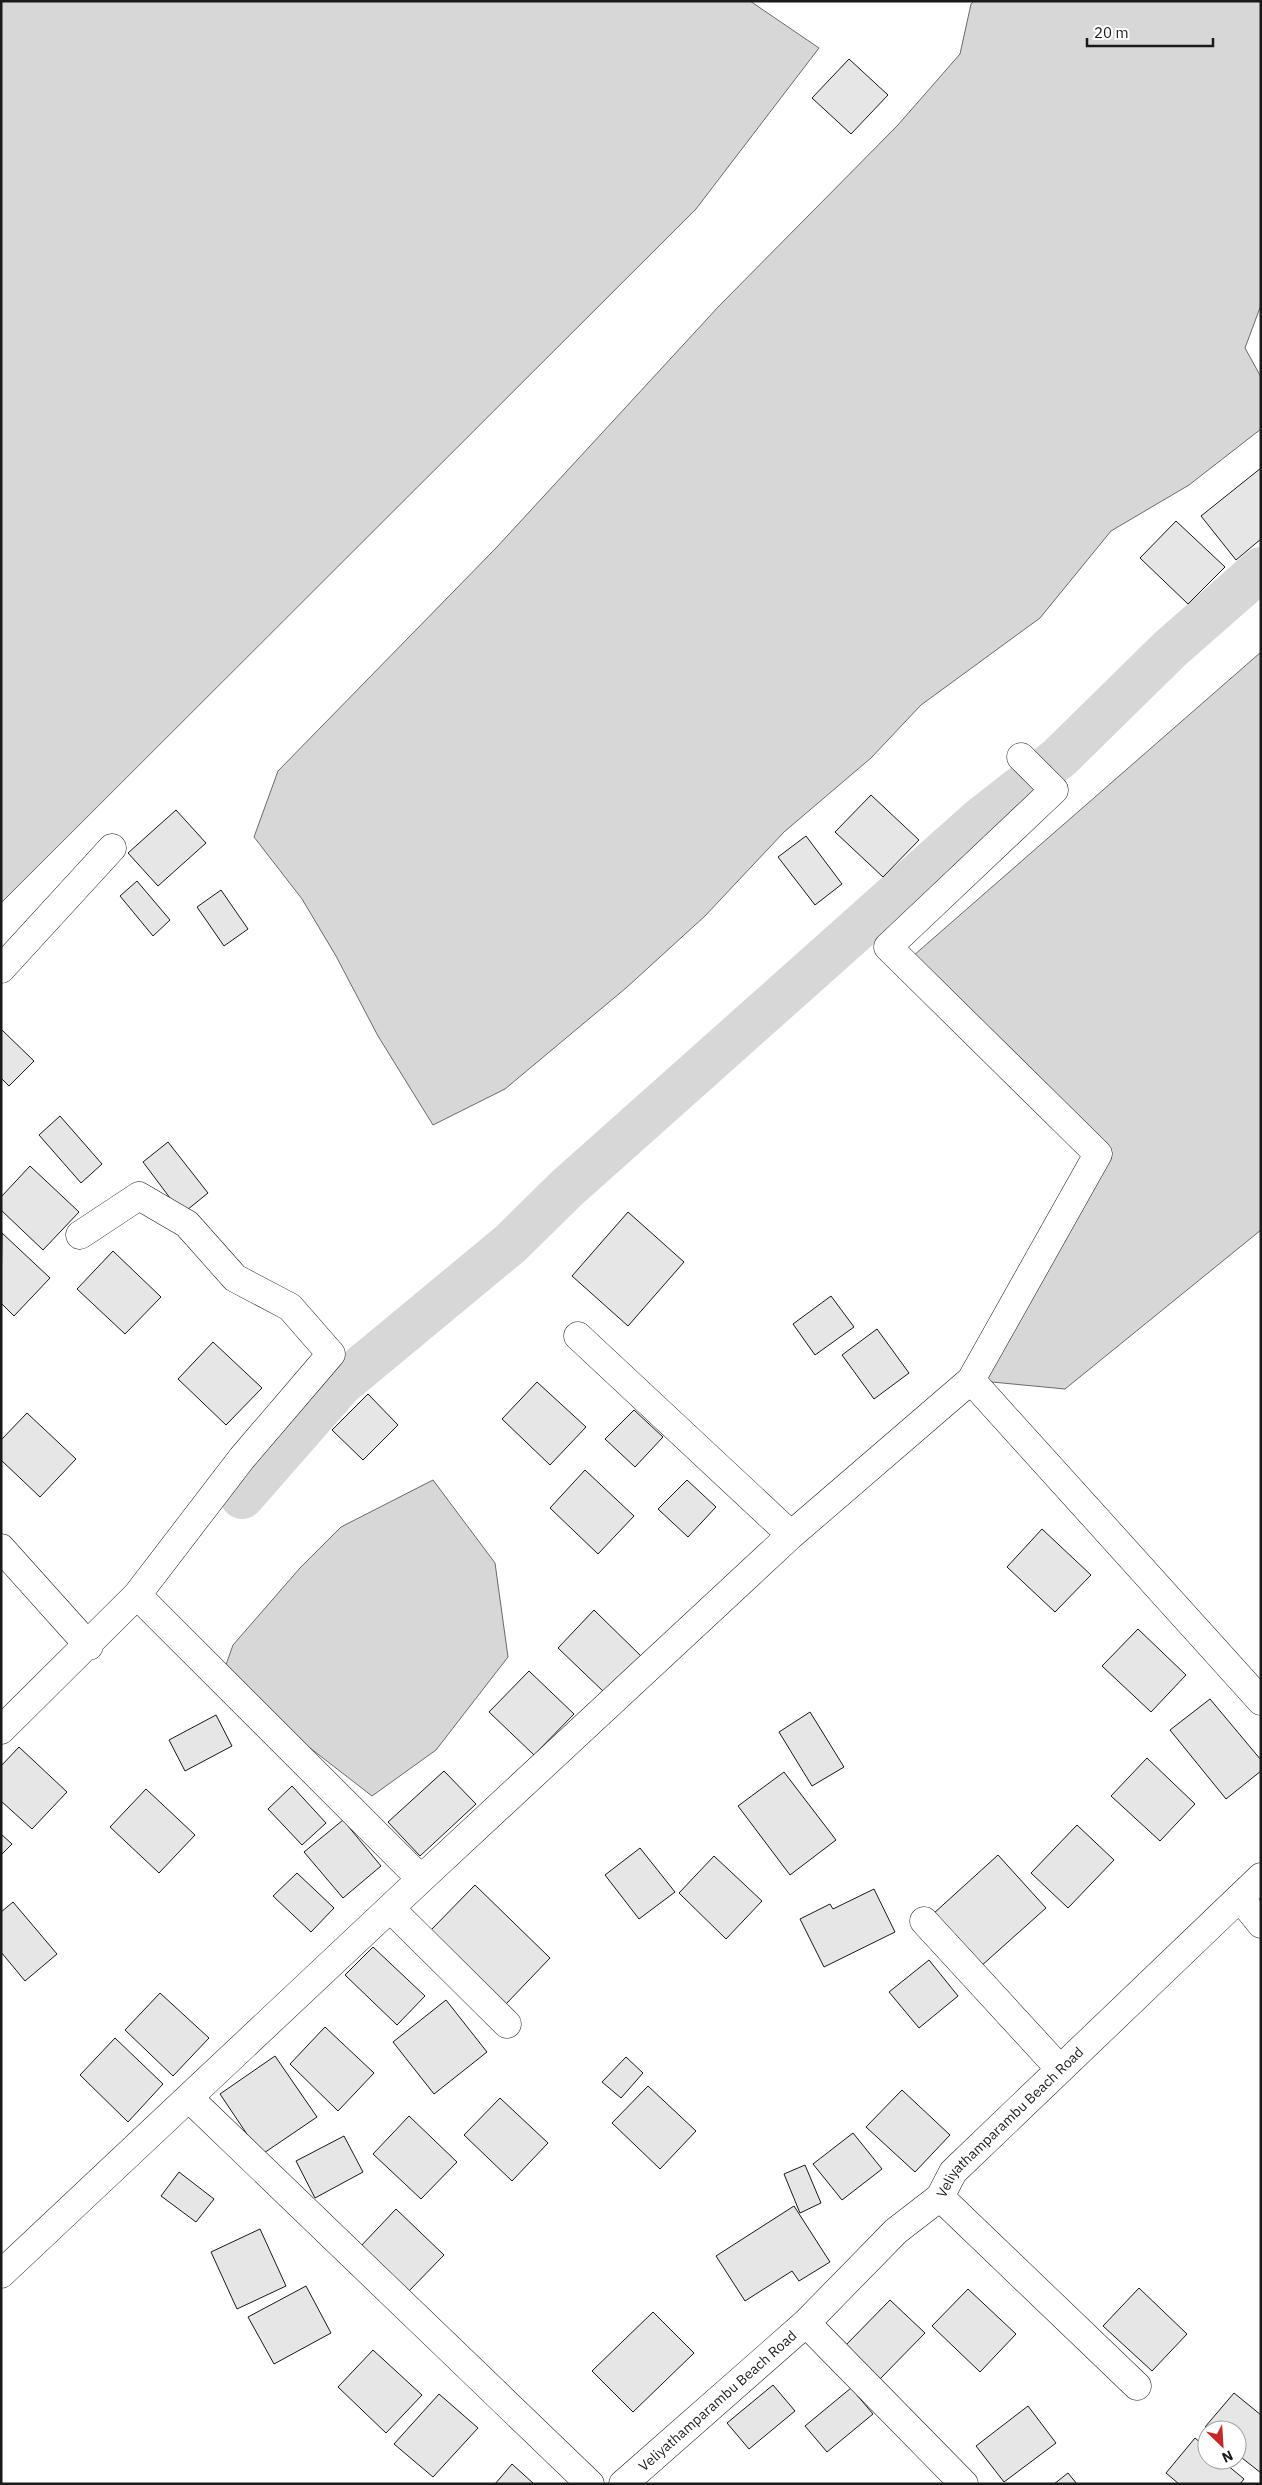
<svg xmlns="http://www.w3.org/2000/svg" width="1262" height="2485" font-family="'IBM Plex Sans',sans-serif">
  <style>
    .water { fill: #d7d7d7; stroke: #6a6a6a }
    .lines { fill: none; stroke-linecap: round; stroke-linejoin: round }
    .canal { stroke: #d7d7d7; stroke-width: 44 }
    .building { fill: #e6e6e6; stroke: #1a1a1a }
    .minor-casing { stroke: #1a1a1a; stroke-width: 29 }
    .secondary-casing { stroke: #1a1a1a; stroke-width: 29 }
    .minor { stroke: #fff; stroke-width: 28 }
    .secondary { stroke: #fff; stroke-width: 28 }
    .labels { text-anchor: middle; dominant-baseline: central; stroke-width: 4; stroke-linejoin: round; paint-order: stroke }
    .street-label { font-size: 14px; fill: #1a1a1a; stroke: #fff }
  </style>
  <rect width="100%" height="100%" fill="#fff"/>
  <path class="water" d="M1,1H750L819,48L696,209L1,903Z
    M974,1H1261V305L1245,348L1261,377V429L1189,485L1111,531L1040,618L921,705L871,758L784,832L705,916L626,988L505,1089L433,1125L378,1036L336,956L302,899L254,837L278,771L496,548L719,306L897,126L960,54L971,4Z
    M1261,652V1230L1065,1389L971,1380L1098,1154L905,963Z
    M433,1480L495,1563L508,1657L436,1750L372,1796L221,1679L233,1645L300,1568L341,1527Z"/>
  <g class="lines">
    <path class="canal" d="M242,1497L341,1384L510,1244L567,1188L982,818L1059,758L1170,649L1261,569"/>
  </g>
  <path class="building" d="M849,59L888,95L851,134L812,98Z
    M1261,468V539L1236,560L1201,516Z
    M1176,521L1225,567L1188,604L1140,558Z
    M871,795L919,840L883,877L835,832Z
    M176,810L206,843L158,886L128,853Z
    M806,836L842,884L815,905L778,857Z
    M137,881L170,920L153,936L120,896Z
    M221,890L248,929L224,946L197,907Z
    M1,1029L34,1061L9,1086L1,1078Z
    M60,1116L102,1164L81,1183L39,1135Z
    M168,1142L208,1193L182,1214L143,1162Z
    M30,1166L79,1212L43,1250L1,1210V1197Z
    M628,1212L684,1262L628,1326L572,1276Z
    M2,1233L50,1278L14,1316L1,1303Z
    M113,1251L161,1297L125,1334L77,1289Z
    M831,1296L854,1327L815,1355L793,1324Z
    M877,1329L909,1373L874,1399L842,1355Z
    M213,1342L262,1388L226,1425L178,1379Z
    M537,1382L586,1427L550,1465L502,1419Z
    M368,1394L398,1425L363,1460L332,1430Z
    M634,1410L663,1437L635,1467L605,1439Z
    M27,1413L76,1459L40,1497L1,1460V1440Z
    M585,1470L634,1516L598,1554L550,1508Z
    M687,1480L716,1507L688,1537L658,1509Z
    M1042,1529L1091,1575L1055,1612L1007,1567Z
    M594,1610L642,1657L606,1694L558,1648Z
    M1138,1629L1186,1675L1151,1712L1102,1666Z
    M529,1671L574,1714L534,1755L489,1712Z
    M1210,1699L1261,1760V1771L1226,1799L1170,1730Z
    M810,1712L844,1767L812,1786L779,1732Z
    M216,1715L232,1746L185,1771L169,1740Z
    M19,1747L67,1792L32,1829L1,1801V1766Z
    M1147,1758L1195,1804L1160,1841L1111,1796Z
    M444,1771L476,1804L420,1856L388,1822Z
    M784,1772L836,1840L790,1875L738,1806Z
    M292,1786L326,1823L302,1845L268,1809Z
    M146,1789L195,1835L159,1873L110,1827Z
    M343,1820L381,1866L343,1898L304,1852Z
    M1077,1825L1114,1860L1068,1908L1031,1873Z
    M1,1834L12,1844L1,1855Z
    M640,1848L675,1892L639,1919L605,1875Z
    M998,1855L1046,1908L980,1967L933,1914Z
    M714,1856L762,1901L726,1939L679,1893Z
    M297,1873L334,1908L311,1932L273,1896Z
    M475,1885L550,1958L506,2004L430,1931Z
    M874,1889L895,1932L824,1967L800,1919L830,1904L833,1909Z
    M13,1902L57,1954L25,1981L1,1952V1912Z
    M373,1947L425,1996L397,2025L345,1975Z
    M929,1960L958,1996L919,2028L889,1992Z
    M160,1993L209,2038L173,2076L125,2030Z
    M446,2000L487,2052L434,2094L393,2042Z
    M325,2027L374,2073L338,2111L290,2064Z
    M115,2038L163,2084L128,2122L80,2075Z
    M275,2056L317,2117L261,2155L220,2094Z
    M626,2057L643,2073L621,2098L602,2082Z
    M648,2086L696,2131L660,2169L612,2123Z
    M902,2090L950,2135L915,2172L866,2127Z
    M500,2098L548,2143L512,2181L464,2135Z
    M409,2116L457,2162L421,2199L373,2154Z
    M853,2133L882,2169L842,2200L813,2164Z
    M344,2136L363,2172L315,2198L296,2161Z
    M805,2165L821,2203L800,2213L784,2174Z
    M179,2172L214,2199L196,2222L161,2196Z
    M794,2206L830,2262L799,2281L792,2271L745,2301L716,2256Z
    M396,2209L444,2255L408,2292L360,2247Z
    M260,2229L286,2286L237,2309L211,2252Z
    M306,2286L331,2333L274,2364L248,2317Z
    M1139,2288L1187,2334L1152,2371L1103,2326Z
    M968,2289L1016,2334L980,2372L932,2326Z
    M890,2300L925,2333L878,2381L844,2347Z
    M653,2312L694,2353L633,2412L592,2371Z
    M373,2350L422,2395L386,2433L338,2387Z
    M773,2385L795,2411L749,2449L727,2423Z
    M851,2388L873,2414L827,2452L805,2426Z
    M1234,2393L1261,2415V2473L1237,2454V2430H1208L1205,2427Z
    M439,2394L478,2428L433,2477L394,2444Z
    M1028,2406L1056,2443L1004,2482L976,2446Z
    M1195,2438L1207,2448V2460H1221L1244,2479L1240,2484H1179L1166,2473Z
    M512,2464L534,2484H495Z
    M1068,2473L1077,2484H1054Z"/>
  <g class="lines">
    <g class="minor-casing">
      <path id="minor" d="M1,969L112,848
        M578,1336L791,1535
        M971,1380L1261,1701
        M1,1548L89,1646
        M137,1595L421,1879
        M1,1730L137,1595L242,1458L331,1354L290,1307L235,1278L187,1224L139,1196L80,1235
        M1240,1898L1261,1924
        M391,1909L507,2024
        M924,1921L1060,2069
        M189,2098L590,2484
        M940,2197L1137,2386
        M1,2274L421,1879L791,1535L971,1380L1098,1154L888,947L1054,790L1021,757
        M806,2323L964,2484"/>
    </g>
    <g class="secondary-casing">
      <g id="secondary">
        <path id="s1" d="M623,2484L806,2323L896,2231L940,2197L953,2172L1261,1877"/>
      </g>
    </g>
    <use href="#minor" class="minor"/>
    <use href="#secondary" class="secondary"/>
  </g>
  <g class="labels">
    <g class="street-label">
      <text stroke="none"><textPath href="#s1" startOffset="531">Veliyathamparambu Beach Road</textPath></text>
      <text stroke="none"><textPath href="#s1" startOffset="126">Veliyathamparambu Beach Road</textPath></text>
    </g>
  </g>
  <rect width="1262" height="2485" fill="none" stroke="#1a1a1a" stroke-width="5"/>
  <g transform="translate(1222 2445) rotate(155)"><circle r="24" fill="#ffffff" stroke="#a3a3a3"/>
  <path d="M0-4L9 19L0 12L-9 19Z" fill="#c62828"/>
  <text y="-8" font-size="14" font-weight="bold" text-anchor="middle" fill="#1a1a1a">N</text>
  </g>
  <path d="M1087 38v8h126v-8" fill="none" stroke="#1a1a1a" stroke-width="2.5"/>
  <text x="1094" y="38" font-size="15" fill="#1a1a1a" stroke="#ffffff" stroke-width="4" paint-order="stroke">20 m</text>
</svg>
